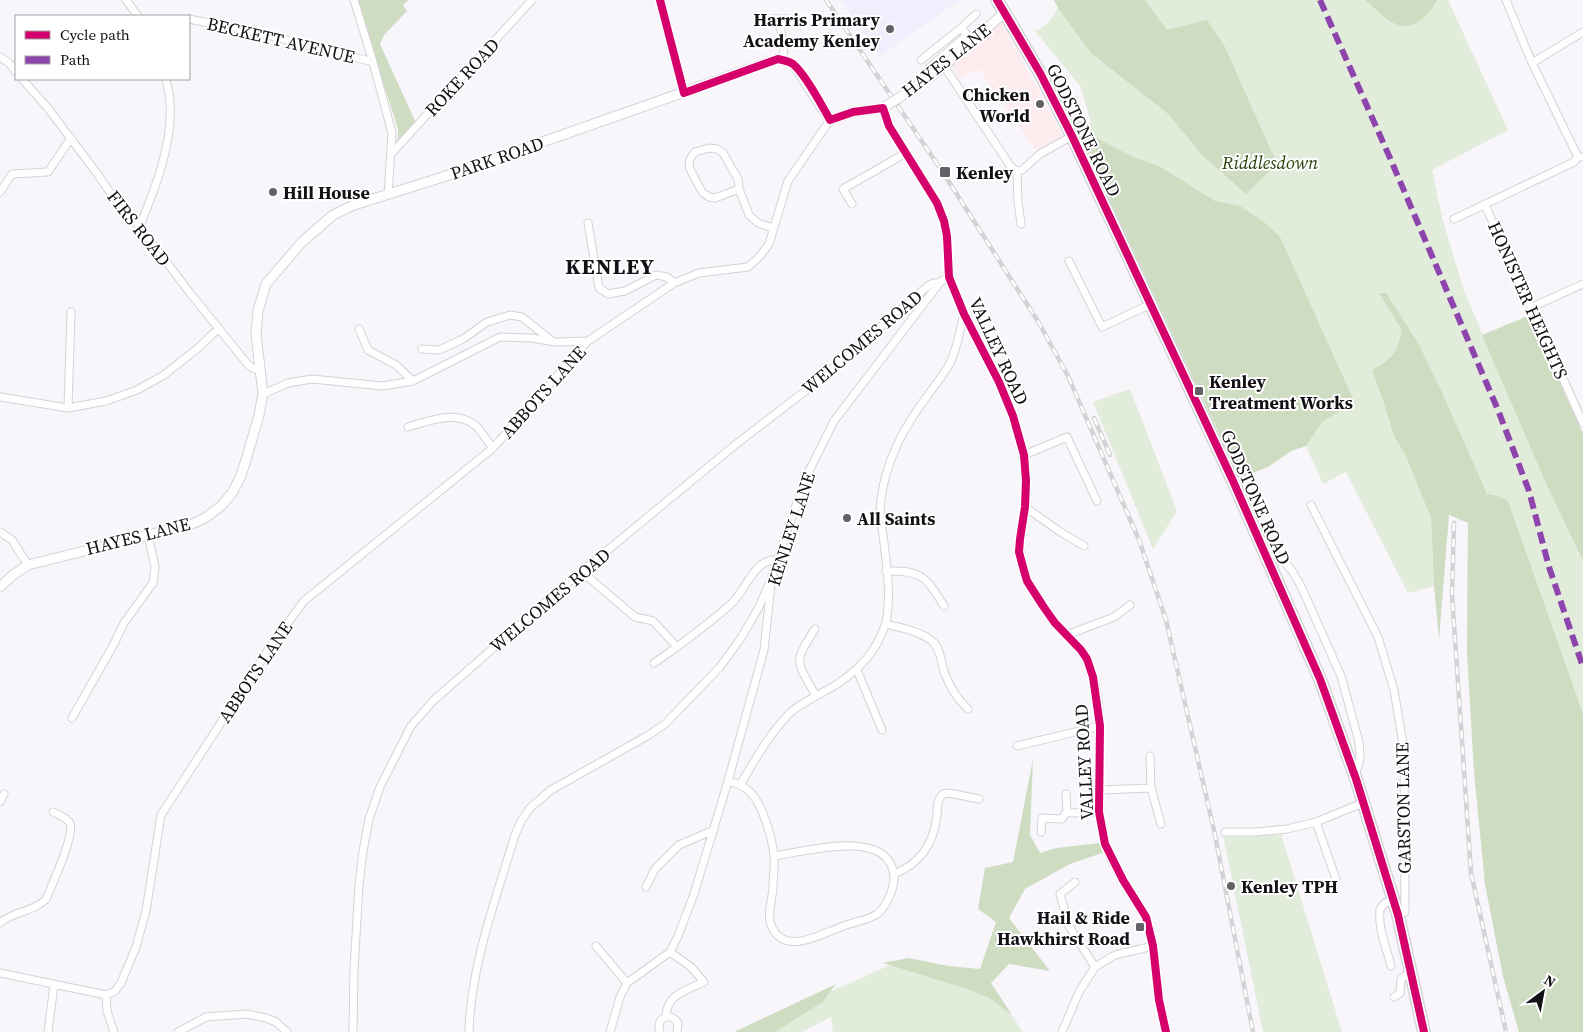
<svg xmlns="http://www.w3.org/2000/svg" width="1583" height="1032" font-family="'Source Serif 4',serif">
  <style>
    .commercial { fill: #fceced }
    .education { fill: #f1eefd }
    .green { fill: #e1ecda }
    .forest { fill: #ceddc2 }
    .lines { fill: none; stroke-linecap: round; stroke-linejoin: round }
    .minor-casing { stroke: #d5d2d7; stroke-width: 9 }
    .tertiary-casing { stroke: #d5d2d7; stroke-width: 11 }
    .trunk-casing { stroke: #d5d2d7; stroke-width: 14 }
    .minor { stroke: #fefefe; stroke-width: 7 }
    .tertiary { stroke: #fefefe; stroke-width: 9 }
    .trunk { stroke: #fefefe; stroke-width: 11 }
    .rail-casing { stroke: #d3d2d4; stroke-width: 4.5 }
    .rail { stroke: #fff; stroke-width: 2.5; stroke-dasharray: 8; stroke-linecap: butt }
    .tertiary-bridge-casing { stroke: #d5d2d7; stroke-width: 11; stroke-linecap: butt }
    .tertiary-bridge { stroke: #fefefe; stroke-width: 9 }
    .quiet { stroke: #8e44ad; stroke-width: 6; stroke-dasharray: 12 6; stroke-linecap: butt }
    .cycleway-casing { stroke: #fff; stroke-width: 11 }
    .cycleway { stroke: #d6006c; stroke-width: 8 }
    .poi-dot { fill: #636066; stroke: #fff; stroke-width: 2 }
    .labels { text-anchor: middle; dominant-baseline: central; stroke-width: 4; stroke-linejoin: round; paint-order: stroke }
    .poi-label { font-size: 18px; font-weight: bold; fill: #131016; stroke: #fff; text-anchor: start }
    .street-label { font-size: 18px; fill: #131016; stroke: #fff }
    .park-label { font-size: 18px; font-style: italic; fill: #28430a; stroke: #fff }
    .district-label { font-size: 22px; font-weight: bold; letter-spacing: 1px; fill: #131016; stroke: #fff }
  </style>
  <rect width="100%" height="100%" fill="#f8f5fb"/>
  <path class="commercial" d="M999,17L1063,137L1037,152L979,69L959,79L951,63Z"/>
  <path class="education" d="M841,0H959L879,57Z"/>
  <path class="green" d="M1061,0H1448L1508,130L1432,170L1442,217L1463,288L1548,488L1583,561V1032H1519L1503,976L1485,884L1474,771L1467,652L1468,522L1449,514L1431,518L1434,586L1408,593L1346,472L1323,484L1306,446L1291,451L1268,467L1240,478L1072,120L1091,123L1081,87L1035,31C1049,26 1056,13 1061,0Z
    M1130,389L1177,511L1153,549L1093,402Z
    M1225,834L1276,835L1281,834L1342,1032H1263L1223,835Z
    M890,965C925,975 987,988 1012,1016C1016,1020 1019,1027 1023,1032H833L831,1017L802,1032H775L823,1002L830,992Z"/>
  <path class="forest" d="M357,0H409L403,5L407,11L384,35L380,44L416,123L395,148L398,137V129Z
    M1054,0H1145L1167,30L1207,20L1224,45L1277,164L1246,194L1204,157L1167,113L1091,53L1058,8Z
    M1365,0H1437C1428,16 1413,33 1393,23C1385,20 1373,6 1365,0Z
    M1072,120L1104,142L1135,158L1159,166L1215,201L1240,206L1264,222L1280,237L1355,403L1323,421L1306,446L1291,451L1268,467L1240,478Z
    M1379,293H1386L1418,343L1441,390L1487,494L1498,496L1508,501L1583,714V1032H1519L1503,976L1485,884L1474,771L1467,652L1468,523L1449,515L1439,640L1434,586L1431,518L1406,456L1394,436L1383,400L1372,370C1394,357 1396,355 1402,330Z
    M1530,315L1583,434V561L1548,488L1482,335Z
    M1033,759L1030,835L1040,853L1056,848L1100,843L1105,852L1070,864L1025,889L1009,918L1050,971L1009,964L991,983L1012,1015L989,998L967,989L883,963L909,958L948,966L980,969L996,922L978,909L985,868L1013,862Z
    M836,984L823,1002L775,1032H734Z"/>
  <g class="lines">
    <g class="minor-casing">
      <path id="minor" d="M126,0L138,16
        M354,0L373,62L392,133L388,195
        M660,0L684,93
        M1506,0L1532,63L1578,157
        M189,19L268,35L373,62
        M771,19H780
        M0,57L9,63L16,72
        M783,60C786,43 780,35 780,19H788
        M921,60L961,28L976,14
        M1532,63L1583,32
        M944,66L1011,167L1017,171L1022,170L1040,154L1072,136
        M933,75L929,68L967,35L961,28
        M22,79L47,107L96,172L109,191L129,213L190,293L249,366L255,369H260
        M883,108C885,114 886,121 889,127C893,134 898,141 903,147C915,165 927,184 937,203C943,215 948,231 948,246C948,257 946,269 950,280C968,327 997,369 1013,416C1023,445 1027,474 1025,504C1023,527 1017,546 1023,568C1029,588 1043,608 1056,624C1072,641 1086,654 1093,676C1108,730 1093,786 1104,840C1108,857 1124,883 1134,898C1138,904 1143,912 1146,919C1158,955 1156,995 1166,1032
        M391,154L532,0
        M1017,171L1018,202L1021,224
        M739,189L715,198L709,197L702,192L689,167L690,159L695,152L709,148L717,149L723,153L738,179L739,189L749,215L758,223L773,228
        M0,192L12,174L48,172L71,138
        M852,204L843,189L906,153
        M1485,205L1583,423
        M1454,219L1574,162L1578,157H1583
        M588,223L599,288L608,294L625,291L656,275L667,277L674,283
        M139,228C155,189 173,144 170,102C170,94 167,86 166,79
        M1069,261L1102,327L1151,304
        M1532,307L1583,284
        M359,329L368,350L396,365L413,381
        M422,349L439,350L463,339L487,322L510,315L522,317L552,341
        M263,394L288,383L312,379L382,386L413,381L500,337L532,338L555,342L588,341L674,283L699,273L748,267L760,256L769,244L788,181L830,120
        M0,397L68,408L106,401L137,390L164,375L198,348L219,328
        M68,408L71,312
        M408,427C429,421 456,409 476,426C482,432 487,441 493,448
        M1024,455L1067,437L1097,501
        M1311,505L1378,637L1394,690L1404,750L1405,912L1398,915
        M1025,507L1059,531L1084,546
        M0,532L12,540L28,565
        M1263,548L1283,560L1292,571L1301,586L1341,676L1359,742L1360,758L1356,774
        M886,571C922,570 926,577 944,606
        M582,572L635,617L653,621L677,647C695,633 715,619 732,603C745,591 755,557 778,560
        M886,624C900,628 921,631 933,642C941,649 941,664 945,674C950,687 958,700 968,709
        M815,629C793,664 796,660 816,696
        M1067,635L1114,617L1130,605
        M654,663L677,647
        M857,670L882,730
        M72,718L114,644L124,623L153,583L155,567L148,535
        M1017,746L1100,726
        M1150,756L1151,788L1161,824
        M728,781C736,783 743,786 749,791C762,802 773,840 774,857C775,867 773,878 773,888C772,900 767,914 771,925C783,957 821,934 841,927C852,922 867,921 877,914C887,906 894,889 894,877C891,826 804,852 774,856
        M740,785C755,760 769,734 790,713C801,703 816,696 829,689C855,674 876,654 885,625C894,597 883,541 880,511C882,474 897,439 918,409C928,394 940,380 949,365C957,350 960,330 964,314
        M1100,790L1151,788
        M1066,794L1067,811L1070,813L1099,812
        M0,802L4,794
        M1316,822L1336,879
        M1041,832L1042,818L1062,819L1067,811
        M1225,832H1256L1287,829L1316,822L1360,804L1364,806
        M894,874C920,864 934,843 937,815C938,806 936,801 943,794L949,793L979,799
        M1075,882L1060,894L1069,926L1095,967
        M646,887L655,869L679,845L714,830
        M0,923C13,911 34,912 46,899C52,885 75,835 70,823C66,817 59,815 53,812
        M596,946L627,983
        M1391,966C1386,945 1378,931 1380,909L1385,903L1394,901
        M0,973L106,995L115,991L121,983L136,947L146,911L161,815L270,647L304,601L493,448L588,341
        M106,995L107,1011L114,1032
        M1394,997L1400,993L1401,979L1410,972
        M666,1016C667,994 687,990 704,982L691,967L670,952
        M48,1032L54,985
        M178,1032L206,1017L247,1014L266,1018L276,1022L287,1032
        M353,1032L354,969L359,885L363,851L369,819L380,787L411,726L433,701L557,592L735,445L813,385L929,285L934,283H939
        M469,1032C471,964 496,899 515,835L521,821L530,808L551,790L647,736L665,724L720,667L741,638L758,609L769,584
        M610,1032L620,997L627,983L670,952L678,936L694,894L728,781L764,650L772,576L805,479L834,421L941,281L949,277
        M660,1032C655,1018 670,1011 678,1023L677,1032
        M1062,1032L1079,992L1095,967L1115,955L1153,946"/>
    </g>
    <g class="tertiary-casing">
      <path id="tertiary" d="M917,86L944,66L1004,13
        M0,587L13,575L28,565L192,524L205,518L221,506L232,493L240,478L246,460L259,415L263,394L256,334L258,311L266,284L302,242L333,215L354,205L443,177L778,59L789,62L794,65L830,120L853,112L883,108"/>
    </g>
    <g class="trunk-casing">
      <path id="trunk" d="M997,0L1040,73L1072,136L1233,481L1320,679L1356,779L1398,915L1424,1032"/>
    </g>
    <use href="#minor" class="minor"/>
    <use href="#tertiary" class="tertiary"/>
    <use href="#trunk" class="trunk"/>
    <g class="rail-casing">
      <path id="rail" d="M826,0L942,171L1039,323L1068,376L1139,540L1166,620L1215,835L1253,1032
        M1094,418L1110,455
        M1454,523L1452,595L1471,873L1506,1032"/>
    </g>
    <use href="#rail" class="rail"/>
    <g class="tertiary-bridge-casing">
      <path id="tertiary-bridge" d="M883,108L917,86"/>
    </g>
    <use href="#tertiary-bridge" class="tertiary-bridge"/>
    <path class="quiet" d="M1320,0L1390,158L1498,410L1529,491L1549,567L1583,667"/>
    <g class="cycleway-casing">
      <path id="cycleway" d="M660,0L684,93L778,59C783,60 789,61 793,64C806,75 821,104 830,120L853,112L883,108L889,126L937,203L944,221L947,236L949,277L964,314L999,382L1013,416L1024,455L1026,481L1025,507L1020,539L1019,552L1023,567L1027,581L1043,606L1055,623L1081,650L1087,659L1093,677L1100,726L1099,812L1105,844L1123,880L1146,917L1153,946L1159,1000L1166,1032
        M997,0L1040,73L1072,136L1233,481L1320,679L1356,779L1398,915L1424,1032"/>
    </g>
    <use href="#cycleway" class="cycleway"/>
  </g>
  <g class="poi-dot">
    <circle cx="890" cy="29" r="5"/>
    <circle cx="1040" cy="104" r="5"/>
    <rect x="939" y="166" width="12" height="12" rx="2.5"/>
    <circle cx="273" cy="192" r="5"/>
    <rect x="1194" y="386" width="10" height="10" rx="2.5"/>
    <circle cx="847" cy="518" r="5"/>
    <circle cx="1231" cy="886" r="5"/>
    <rect x="1135" y="922" width="10" height="10" rx="2.5"/>
  </g>
  <g class="labels">
    <g class="poi-label">
      <text x="880" y="19" text-anchor="end">Harris Primary<tspan x="880" dy="21">Academy Kenley</tspan></text>
      <text x="1030" y="94" text-anchor="end">Chicken<tspan x="1030" dy="21">World</tspan></text>
      <text x="956" y="172">Kenley</text>
      <text x="283" y="192">Hill House</text>
      <text x="1209" y="381">Kenley<tspan x="1209" dy="21">Treatment Works</tspan></text>
      <text x="857" y="518">All Saints</text>
      <text x="1241" y="886">Kenley TPH</text>
      <text x="1130" y="917" text-anchor="end">Hail &amp; Ride<tspan x="1130" dy="21">Hawkhirst Road</tspan></text>
    </g>
    <g class="street-label">
      <text transform="translate(281 40) rotate(13)">BECKETT AVENUE</text>
      <text transform="translate(946 60) rotate(-38)">HAYES LANE</text>
      <text transform="translate(462 77) rotate(-47)">ROKE ROAD</text>
      <text transform="translate(1084 130) rotate(64)">GODSTONE ROAD</text>
      <text transform="translate(497 158) rotate(-19)">PARK ROAD</text>
      <text transform="translate(139 228) rotate(52)">FIRS ROAD</text>
      <text transform="translate(1528 300) rotate(66)">HONISTER HEIGHTS</text>
      <text transform="translate(862 342) rotate(-40)">WELCOMES ROAD</text>
      <text transform="translate(999 351) rotate(65)">VALLEY ROAD</text>
      <text transform="translate(543 392) rotate(-48)">ABBOTS LANE</text>
      <text transform="translate(1256 497) rotate(66)">GODSTONE ROAD</text>
      <text transform="translate(791 529) rotate(-72)">KENLEY LANE</text>
      <text transform="translate(138 536) rotate(-14)">HAYES LANE</text>
      <text transform="translate(550 600) rotate(-40)">WELCOMES ROAD</text>
      <text transform="translate(255 672) rotate(-56)">ABBOTS LANE</text>
      <text transform="translate(1084 762) rotate(-93)">VALLEY ROAD</text>
      <text transform="translate(1403 808) rotate(-91)">GARSTON LANE</text>
    </g>
    <g class="park-label">
      <text x="1270" y="162">Riddlesdown</text>
    </g>
    <g class="district-label">
      <text x="610" y="266">KENLEY</text>
    </g>
  </g>
  <rect x="15" y="15" width="175" height="65" fill="#ffffff" stroke="#a19fa2"/>
  <rect x="25" y="31" width="25" height="8" fill="#d6006c" stroke="#a19fa2"/>
  <text x="60" y="40" font-size="15" fill="#131016">Cycle path</text>
  <rect x="25" y="56" width="25" height="8" fill="#8e44ad" stroke="#a19fa2"/>
  <text x="60" y="65" font-size="15" fill="#131016">Path</text>
  <g transform="translate(1543 992) rotate(32)" stroke="#ffffff" stroke-width="4" paint-order="stroke">
  <path d="M0-4L9 19L0 12L-9 19Z" fill="#131016"/>
  <text y="-8" font-size="14" font-weight="bold" text-anchor="middle" fill="#131016">N</text>
  </g>
</svg>
